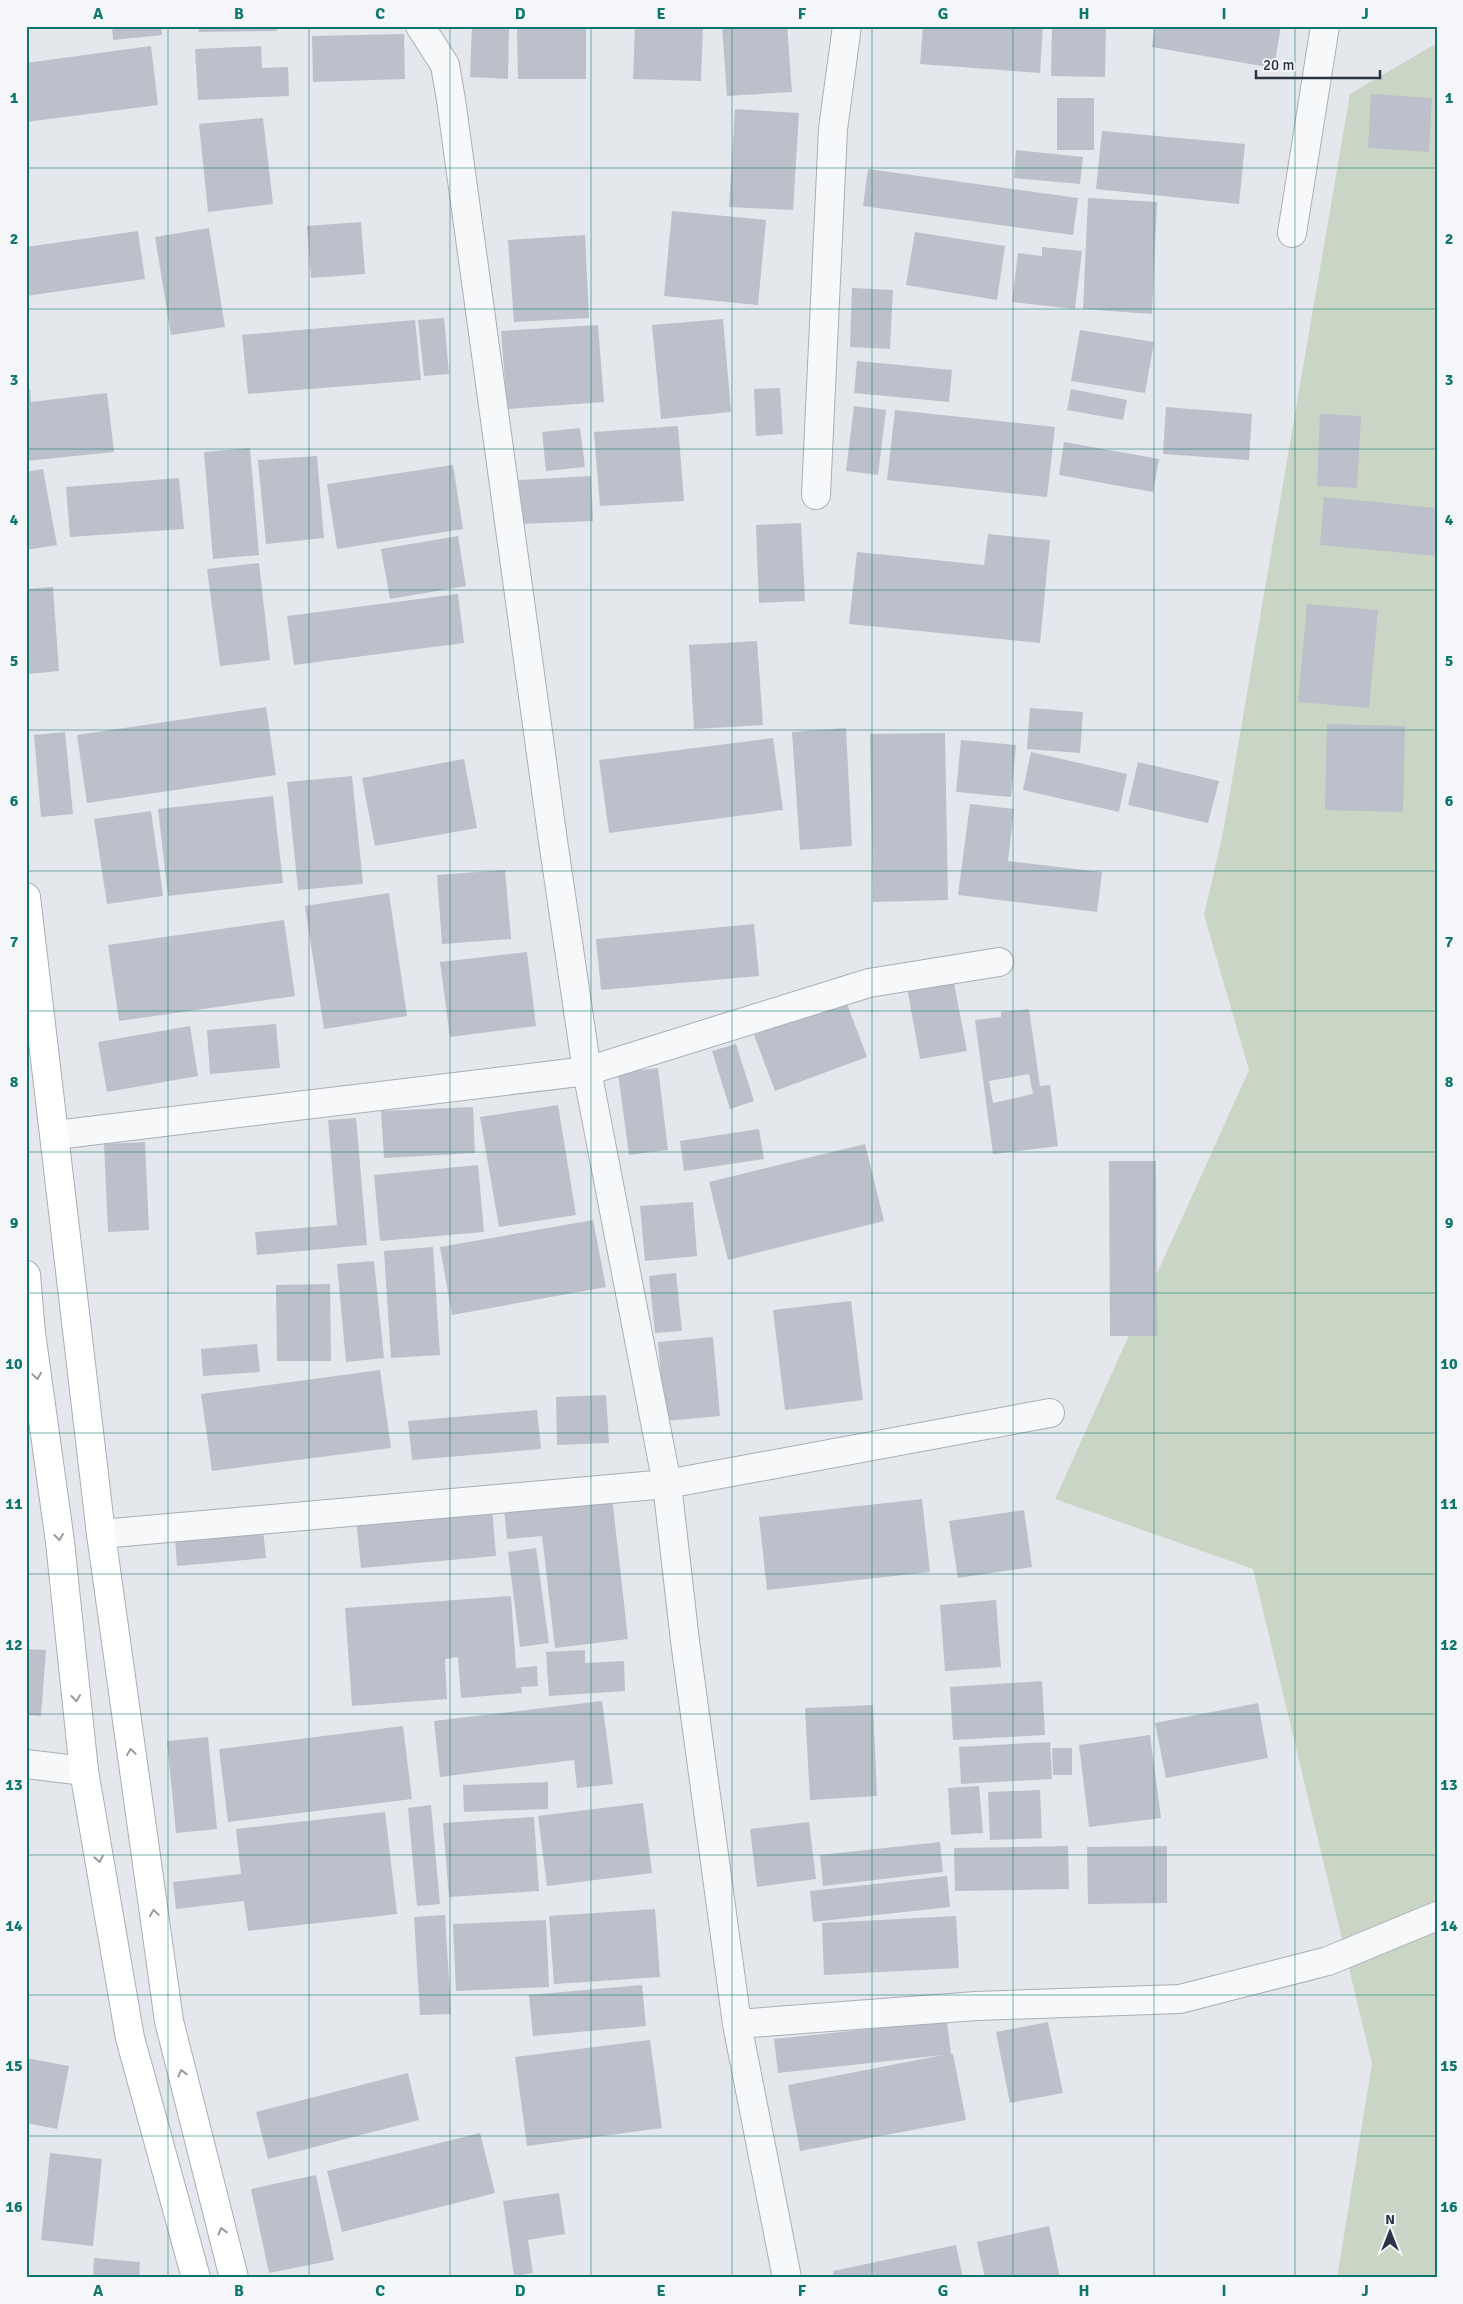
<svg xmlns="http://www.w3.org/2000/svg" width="1463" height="2304" font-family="Signika,sans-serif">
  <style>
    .green { fill: #c9d6c5 }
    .building { fill: #bbc0ca; fill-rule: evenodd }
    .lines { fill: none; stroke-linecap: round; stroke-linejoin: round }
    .street-casing { stroke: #a9aeb7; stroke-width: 30 }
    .secondary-casing { stroke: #a9aeb7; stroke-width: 30 }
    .street { stroke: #f7f8fa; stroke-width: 28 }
    .secondary { stroke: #fff; stroke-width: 28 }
    .oneway { stroke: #959aa2 }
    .grid { fill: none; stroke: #0f766e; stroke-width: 1; stroke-opacity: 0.55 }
    .neatline { fill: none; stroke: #0f766e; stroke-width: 2 }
    .grid-label { font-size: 16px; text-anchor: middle; font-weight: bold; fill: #0f766e }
  </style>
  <rect width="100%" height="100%" fill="#e4e7ec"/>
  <path class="green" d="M1437,43V2278H1337L1372,2064L1253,1569L1055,1499L1249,1070L1204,915L1223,833L1350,94Z"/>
  <path class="building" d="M112,26H161L162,35L113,40Z
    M198,26H277V31L199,32Z
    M472,26H509L508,79L470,77Z
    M517,26H586V79H518Z
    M635,26H703L701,81L633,79Z
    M722,26H787L792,92L727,96Z
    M923,26H1043L1040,73L920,64Z
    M1052,26H1106L1105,77L1051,76Z
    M1155,26H1281L1274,68L1152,47Z
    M404,34L405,79L313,82L312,36Z
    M151,46L158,105L26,122V63Z
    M261,46L262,68L288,67L289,96L198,100L195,49Z
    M1371,94L1432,98L1429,152L1368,148Z
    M1057,98H1094V150H1057Z
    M735,109L799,113L793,210L729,207Z
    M263,118L273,204L208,212L199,124Z
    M1102,131L1245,144L1239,204L1096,189Z
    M1016,150L1083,157L1080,184L1014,178Z
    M868,169L1078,198L1073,235L863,206Z
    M1088,198L1157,202L1152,314L1083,309Z
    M672,211L766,220L758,305L664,296Z
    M361,222L365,274L311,278L307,226Z
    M209,228L225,327L171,335L155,237Z
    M138,231L145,279L26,296V247Z
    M915,232L1005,246L997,300L906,285Z
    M585,235L589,318L514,322L508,240Z
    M1042,247L1082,251L1075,309L1012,302L1018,253L1042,256Z
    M852,288L893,290L890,349L850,347Z
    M444,318L449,374L424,376L418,320Z
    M723,319L731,412L661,419L652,325Z
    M415,320L421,380L248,394L242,335Z
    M598,325L604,402L507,409L501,331Z
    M1080,330L1154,342L1145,393L1071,381Z
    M857,361L952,370L949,402L854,393Z
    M780,388L783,434L756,436L754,389Z
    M30,389L31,402L107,393L114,452L26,461V390Z
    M1071,389L1127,400L1123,420L1067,410Z
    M854,406L886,410L878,475L846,471Z
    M1166,407L1252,414L1249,460L1163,454Z
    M895,410L1055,427L1047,497L887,480Z
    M1320,414L1361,416L1357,488L1317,486Z
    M678,426L684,501L600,506L594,432Z
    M580,428L585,467L546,471L542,432Z
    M1064,442L1159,459L1153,492L1059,475Z
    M250,448L259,555L213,559L204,452Z
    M317,456L324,538L266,544L258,460Z
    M453,465L463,529L337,549L327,484Z
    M43,469L57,545L26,550V472Z
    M591,476L593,521L521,524L519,480Z
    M179,478L184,529L70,537L66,487Z
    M1324,497L1437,508V556L1320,545Z
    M801,523L805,601L759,603L756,525Z
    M988,534L1050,540L1040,643L849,624L857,552L984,565Z
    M458,536L466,586L390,599L381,549Z
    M259,563L270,660L220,666L207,569Z
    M53,587L59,671L28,674L26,589Z
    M458,594L464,643L294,665L287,616Z
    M1307,604L1378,610L1369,708L1298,702Z
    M757,641L763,725L694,729L689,645Z
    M266,707L276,775L87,803L77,735Z
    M1030,708L1083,712L1080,753L1027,749Z
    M1327,724L1405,726L1403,812L1325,810Z
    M846,728L852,846L800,850L792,732Z
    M65,732L73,814L41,817L34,735Z
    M945,733L948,900L873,902L870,734Z
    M773,738L783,810L609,833L599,760Z
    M961,740L1016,745L1011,797L956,792Z
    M1031,752L1127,774L1119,812L1023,790Z
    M464,759L477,828L375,846L362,778Z
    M1138,762L1219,781L1208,823L1128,805Z
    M352,776L363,884L298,890L287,782Z
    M273,796L283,883L168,896L158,809Z
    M970,804L1014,809L1008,861L1102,872L1097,912L958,895Z
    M151,811L163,896L107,904L94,819Z
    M505,870L511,939L442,944L437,875Z
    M389,893L407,1016L324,1029L305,906Z
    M284,920L295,996L119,1021L108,945Z
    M754,924L759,976L601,990L596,939Z
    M527,952L536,1026L450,1037L440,962Z
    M952,973L967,1051L920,1059L906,982Z
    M846,1001L867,1057L775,1091L754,1035Z
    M1029,1009L1040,1086L1050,1085L1058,1146L993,1154L975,1020L1001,1017V1012ZM1029,1074L1033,1094L993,1103L989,1081Z
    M276,1024L280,1068L210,1074L207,1030Z
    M190,1026L198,1076L107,1092L98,1042Z
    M736,1044L754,1101L730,1109L712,1051Z
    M658,1068L668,1150L629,1155L618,1073Z
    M558,1105L576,1215L499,1227L480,1117Z
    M473,1107L475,1153L384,1158L381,1111Z
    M356,1118L367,1245L257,1255L255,1232L337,1225L328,1120Z
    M759,1129L764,1159L684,1171L680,1141Z
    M145,1142L149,1230L108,1232L104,1144Z
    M865,1144L884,1221L728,1260L709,1182Z
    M1109,1161H1156L1157,1336H1110Z
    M478,1165L484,1232L380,1241L374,1175Z
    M693,1202L697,1256L645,1261L640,1206Z
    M593,1220L606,1287L452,1315L440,1247Z
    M433,1247L440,1355L391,1358L384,1251Z
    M374,1261L384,1358L346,1362L337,1264Z
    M676,1273L682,1331L655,1333L649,1276Z
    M330,1284L331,1361H277L276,1285Z
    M851,1301L863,1400L785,1410L773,1310Z
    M713,1337L720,1416L665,1421L658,1342Z
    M257,1344L260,1372L203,1376L201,1349Z
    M380,1370L391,1448L212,1471L201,1394Z
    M606,1395L609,1443L557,1445L556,1397Z
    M537,1410L541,1449L412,1460L408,1421Z
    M612,1497L628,1639L555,1648L542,1536L507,1539L504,1509Z
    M922,1499L930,1572L767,1590L759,1517Z
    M492,1506L496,1556L361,1568L356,1518Z
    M1024,1510L1032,1567L958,1578L949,1521Z
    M263,1530L266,1558L177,1566L175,1538Z
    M536,1548L549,1643L520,1647L508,1552Z
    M511,1596L516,1668L537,1666L538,1686L521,1687L522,1693L461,1698L458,1657L445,1659L447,1699L352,1706L345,1608Z
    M996,1600L1001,1667L945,1671L940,1605Z
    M26,1649L46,1650L41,1716L26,1715Z
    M585,1650V1663L624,1661L625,1691L549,1696L546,1652Z
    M1042,1681L1045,1735L953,1740L950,1687Z
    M602,1701L613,1784L577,1788L574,1760L440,1777L434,1721Z
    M1258,1703L1268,1758L1166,1778L1155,1723Z
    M873,1705L877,1796L810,1800L805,1708Z
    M403,1726L412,1799L228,1822L219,1749Z
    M1150,1735L1161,1818L1089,1827L1079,1745Z
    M208,1737L217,1829L176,1833L167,1741Z
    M1050,1742L1052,1779L961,1784L959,1747Z
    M1052,1748H1072V1775H1053Z
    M548,1782V1809L464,1812L463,1785Z
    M979,1786L983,1833L951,1835L948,1788Z
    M1040,1790L1042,1838L990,1840L988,1792Z
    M643,1803L652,1873L547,1886L538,1816Z
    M431,1805L440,1904L417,1906L408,1808Z
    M385,1812L397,1914L248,1931L244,1901L176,1909L173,1882L241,1874L236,1829Z
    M534,1817L539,1891L449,1897L443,1823Z
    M809,1822L816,1879L757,1887L750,1829Z
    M940,1842L943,1872L823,1886L820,1855Z
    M1068,1846L1069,1889L955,1891L954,1848Z
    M1167,1846V1903L1088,1904L1087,1847Z
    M947,1876L950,1907L813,1922L810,1891Z
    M655,1909L660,1977L554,1984L549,1916Z
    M445,1915L451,2014L420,2015L414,1917Z
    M956,1916L959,1968L824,1975L822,1923Z
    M546,1920L549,1987L456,1991L453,1924Z
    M642,1985L646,2026L533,2036L529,1995Z
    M947,2021L951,2054H953L966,2120L800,2151L788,2085L943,2055L778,2073L774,2039Z
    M1048,2022L1063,2093L1010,2103L996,2032Z
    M650,2040L662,2128L527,2146L515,2057Z
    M26,2058L69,2066L57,2129L26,2123Z
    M408,2073L419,2120L268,2159L256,2112Z
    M480,2133L495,2193L342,2232L327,2171Z
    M50,2153L102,2159L93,2246L41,2240Z
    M316,2175L334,2260L269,2273L251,2189Z
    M559,2193L565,2234L528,2240L533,2273L514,2276L503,2201Z
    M1049,2226L1060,2278H985L977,2242Z
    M956,2245L963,2278H834L833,2271Z
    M94,2258L140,2262L139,2278H93Z"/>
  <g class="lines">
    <g class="street-casing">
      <path id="street" d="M420,26L445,65L451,100L553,841L587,1071L667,1484L1050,1413
        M1292,233L1325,26
        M816,495L833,129L847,26
        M56,1135L587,1071L869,983L999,962
        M101,1534L667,1484L685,1641L737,2024L787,2278
        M26,1764L84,1771
        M737,2024L976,2006L1180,1999L1328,1961L1437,1916"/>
    </g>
    <g class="secondary-casing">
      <path id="secondary" d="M26,897L101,1534L169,2021L234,2278
        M26,1275L31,1333L60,1542L84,1771L130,2038L196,2278"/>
    </g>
    <use href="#street" class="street"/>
    <use href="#secondary" class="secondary"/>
  </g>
  <defs><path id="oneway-chevron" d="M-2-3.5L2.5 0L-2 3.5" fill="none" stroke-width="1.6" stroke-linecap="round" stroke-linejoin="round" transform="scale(1.25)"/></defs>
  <g class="oneway">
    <use href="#oneway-chevron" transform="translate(37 1376) rotate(82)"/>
    <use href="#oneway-chevron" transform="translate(59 1537) rotate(83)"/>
    <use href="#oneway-chevron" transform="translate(76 1698) rotate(84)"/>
    <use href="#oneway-chevron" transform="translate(131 1752) rotate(-98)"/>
    <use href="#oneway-chevron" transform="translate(99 1859) rotate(80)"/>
    <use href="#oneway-chevron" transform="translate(154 1913) rotate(-98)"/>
    <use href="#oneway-chevron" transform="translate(182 2073) rotate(-104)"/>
    <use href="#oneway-chevron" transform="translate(222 2231) rotate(-104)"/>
  </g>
  <path class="grid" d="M168,26V2278M309,26V2278M450,26V2278M591,26V2278M732,26V2278M872,26V2278M1013,26V2278M1154,26V2278M1295,26V2278M26,168H1437M26,309H1437M26,449H1437M26,590H1437M26,730H1437M26,871H1437M26,1011H1437M26,1152H1437M26,1293H1437M26,1433H1437M26,1574H1437M26,1714H1437M26,1855H1437M26,1995H1437M26,2136H1437"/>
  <rect width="1463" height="2304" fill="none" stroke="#f4f6f9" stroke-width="55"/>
  <g transform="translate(1390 2232)" stroke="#f4f6f9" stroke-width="4" paint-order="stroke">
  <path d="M0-4L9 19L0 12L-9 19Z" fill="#2b3445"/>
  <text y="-8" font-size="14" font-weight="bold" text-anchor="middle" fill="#2b3445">N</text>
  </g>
  <path d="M1256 70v8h124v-8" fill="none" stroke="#2b3445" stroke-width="2.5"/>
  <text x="1263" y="70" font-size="15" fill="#2b3445" stroke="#f4f6f9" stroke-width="4" paint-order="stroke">20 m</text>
  <rect x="28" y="28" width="1408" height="2248" class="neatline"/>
  <g class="grid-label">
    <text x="98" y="19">A</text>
    <text x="239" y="19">B</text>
    <text x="380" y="19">C</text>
    <text x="520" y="19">D</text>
    <text x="661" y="19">E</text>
    <text x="802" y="19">F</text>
    <text x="943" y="19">G</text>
    <text x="1084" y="19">H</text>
    <text x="1224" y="19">I</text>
    <text x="1365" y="19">J</text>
    <text x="14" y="103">1</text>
    <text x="1449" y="103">1</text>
    <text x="14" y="244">2</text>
    <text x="1449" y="244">2</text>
    <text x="14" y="385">3</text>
    <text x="1449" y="385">3</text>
    <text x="14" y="525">4</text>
    <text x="1449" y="525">4</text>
    <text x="14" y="666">5</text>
    <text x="1449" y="666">5</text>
    <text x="14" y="806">6</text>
    <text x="1449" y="806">6</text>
    <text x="14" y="947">7</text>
    <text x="1449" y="947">7</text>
    <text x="14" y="1087">8</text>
    <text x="1449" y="1087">8</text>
    <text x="14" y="1228">9</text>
    <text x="1449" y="1228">9</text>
    <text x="14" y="1369">10</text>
    <text x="1449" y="1369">10</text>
    <text x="14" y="1509">11</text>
    <text x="1449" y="1509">11</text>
    <text x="14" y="1650">12</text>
    <text x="1449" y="1650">12</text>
    <text x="14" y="1790">13</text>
    <text x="1449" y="1790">13</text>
    <text x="14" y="1931">14</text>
    <text x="1449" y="1931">14</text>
    <text x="14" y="2071">15</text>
    <text x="1449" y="2071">15</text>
    <text x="14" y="2212">16</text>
    <text x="1449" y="2212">16</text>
    <text x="98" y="2296">A</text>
    <text x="239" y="2296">B</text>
    <text x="380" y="2296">C</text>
    <text x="520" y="2296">D</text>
    <text x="661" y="2296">E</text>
    <text x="802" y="2296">F</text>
    <text x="943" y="2296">G</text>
    <text x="1084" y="2296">H</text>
    <text x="1224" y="2296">I</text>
    <text x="1365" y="2296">J</text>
  </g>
</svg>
